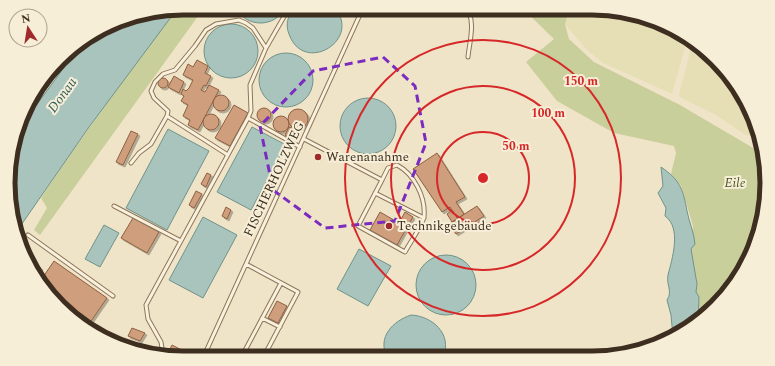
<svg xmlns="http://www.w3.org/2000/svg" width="775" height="366" font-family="Spectral,serif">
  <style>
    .farmland { fill: #e6deb5 }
    .green { fill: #c9cf9b }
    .water { fill: #a9c4bc; stroke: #6f938a }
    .building { fill: #cf9f7d; stroke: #8d5f41; filter: url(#shadow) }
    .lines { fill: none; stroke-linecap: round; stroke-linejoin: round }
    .lane-casing { stroke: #8d765c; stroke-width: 5 }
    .lane { stroke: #faf1dc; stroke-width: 3 }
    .marked { fill: none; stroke: #7b2cbf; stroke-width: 3; stroke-dasharray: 8 5; stroke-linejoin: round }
    .ring { fill: none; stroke: #d62828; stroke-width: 2 }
    .poi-dot { fill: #9e2a2b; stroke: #f7eed8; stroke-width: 1.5 }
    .labels { text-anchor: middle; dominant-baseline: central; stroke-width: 4; stroke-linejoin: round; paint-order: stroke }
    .poi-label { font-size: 13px; fill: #3d2e20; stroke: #f7eed8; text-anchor: start }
    .street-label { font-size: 13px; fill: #3d2e20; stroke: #f7eed8 }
    .park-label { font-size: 13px; font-style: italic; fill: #4d5a26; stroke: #f7eed8 }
    .water-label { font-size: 14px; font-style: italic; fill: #2f5d5a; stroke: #f7eed8 }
    .rim { fill: none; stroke: #3d2e20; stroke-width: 5 }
    .centre { fill: #d62828; stroke: #f7eed8; stroke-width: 2 }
    .ring-label { font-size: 12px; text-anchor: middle; font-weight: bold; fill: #d62828; stroke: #f7eed8; stroke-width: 4; stroke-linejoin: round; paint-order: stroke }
  </style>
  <defs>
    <filter id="shadow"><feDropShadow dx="2" dy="2" stdDeviation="0" flood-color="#0004"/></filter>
  </defs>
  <rect width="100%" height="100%" fill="#f0e4c8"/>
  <path class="farmland" d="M570,8H592L659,21L687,40L672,94L603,63L587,50L565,24Z
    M692,44L716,59L754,116L758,138L744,134L716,115L681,98L679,95Z"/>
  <path class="green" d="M183,8H204L40,235L34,230L47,208L41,198C84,133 130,71 177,9Z
    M522,8H570L565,24L569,39L594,62L680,105L755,149L762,156L767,183L754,250L731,290L698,322L699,297L696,292L697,284L691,249L693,226L681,186L671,174L676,153L674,146L614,133L557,101L526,62L554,39Z"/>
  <path class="water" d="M236,8H285C275,28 246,28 236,8Z
    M294,8H335C362,41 303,75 289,34C285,25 288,15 294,8Z
    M177,9L89,127L17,231L9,206L11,149L19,129L84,40L127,17Z
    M204 51a27 27 0 1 1 54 0a27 27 0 1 1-54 0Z
    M259 80a27 27 0 1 1 54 0a27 27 0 1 1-54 0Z
    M340 126a28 28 0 1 1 56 0a28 28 0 1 1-56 0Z
    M252,127L286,145L251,210L217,192Z
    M168,129L209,151L167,230L126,208Z
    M661,167C680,180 683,189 687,211C689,222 694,232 695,244L691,249L697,284L696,292L699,297L698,322L673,337L671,315L667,300C673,291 666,285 668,275C672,259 682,228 665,216L666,208L658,193L663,186Z
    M203,217L237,235L203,298L169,280Z
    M104,225L119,233L100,267L85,259Z
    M359,249L391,266L368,306L337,289Z
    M416 285a30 30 0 1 1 60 0a30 30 0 1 1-60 0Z
    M411,315C432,316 453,334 443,357H387C377,337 393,321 411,315Z"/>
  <path class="building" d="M197,60L208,66L205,73L211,76L206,86L204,85L201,90L205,92L209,85L219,90L198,130L188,125L190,120L183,116L188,105L181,101L184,96L181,94L183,89L186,91L189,88L193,80L183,75L188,64L193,67Z
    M174,76L184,82L179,93L168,87Z
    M158 83a5 5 0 1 1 10 0a5 5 0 1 1-10 0Z
    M213 103a8 8 0 1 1 16 0a8 8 0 1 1-16 0Z
    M234,105L248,113L230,146L215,138Z
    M257 115a7 7 0 1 1 14 0a7 7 0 1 1-14 0Z
    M288 119a10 10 0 1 1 20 0a10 10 0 1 1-20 0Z
    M203 122a8 8 0 1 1 16 0a8 8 0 1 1-16 0Z
    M273 124a8 8 0 1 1 16 0a8 8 0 1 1-16 0Z
    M289,127L299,130L298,134H291L289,138L285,135Z
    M131,131L138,134L123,165L116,162Z
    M437,153L465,197L456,202L464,214L458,219L450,207L442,212L413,169Z
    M207,173L211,175L206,187L201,184Z
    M196,191L202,194L194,208L189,205Z
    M477,206L484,216L456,234L449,224Z
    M226,207L231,210L227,219L222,216Z
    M452,210L458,219L452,222L447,214Z
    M380,212L399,223L405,212L413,217L397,245L370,230Z
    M133,218L159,232L147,253L121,238Z
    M54,261L107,298L87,327L67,314L41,280Z
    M35,264L41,268L36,274L32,268Z
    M277,301L287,306L278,323L268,318Z
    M132,328L145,333L140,341L128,336Z
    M172,345L195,357L194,358L177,357L178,355L169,351Z"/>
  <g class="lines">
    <g class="lane-casing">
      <path id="lane" d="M465,8C477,18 469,44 468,57
        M167,116L228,155
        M248,118L251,111L250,85L266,48L289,8
        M304,139L382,180L388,168L397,165C414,174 426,197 424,217C422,226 409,244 405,252L358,226L382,180
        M131,163L139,153L151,144L167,116L168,111L154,98L151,91L155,82L163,74L175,70L195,46L206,30L216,24L239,20L246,23L253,28L266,48
        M375,193L424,218
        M114,206L181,241
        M28,235L113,296
        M246,264L298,292L263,358
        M262,318L280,327
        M163,354L161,342L148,319L146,305L248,118L300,147
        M203,358L363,8
        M241,358L281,283"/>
    </g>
    <use href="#lane" class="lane"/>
  </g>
  <path class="marked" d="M383,57L415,86L426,143L395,221L325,228L273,190L260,126L313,71Z"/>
  <g class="ring">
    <circle cx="483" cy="178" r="46"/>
    <circle cx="483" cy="178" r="92"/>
    <circle cx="483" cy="178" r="138"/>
  </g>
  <g class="poi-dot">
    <circle cx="318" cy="157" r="4"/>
    <circle cx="389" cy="226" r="4"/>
  </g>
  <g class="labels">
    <g class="poi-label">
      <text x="326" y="157">Warenanahme</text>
      <text x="397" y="226">Technikgebäude</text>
    </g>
    <g class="street-label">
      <text transform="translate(274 179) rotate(-65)">FISCHERHOLZWEG</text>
    </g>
    <g class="park-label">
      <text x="735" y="183">Eile</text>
    </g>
    <g class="water-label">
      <text transform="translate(62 95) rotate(-54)">Donau</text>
    </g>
  </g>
  <path d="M0 0H775V366H0ZM183 15H592A168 168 0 0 1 760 183V183A168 168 0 0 1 592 351H183A168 168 0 0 1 15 183V183A168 168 0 0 1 183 15Z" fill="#f7eed8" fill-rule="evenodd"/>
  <path class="rim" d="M183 15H592A168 168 0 0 1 760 183V183A168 168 0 0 1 592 351H183A168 168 0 0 1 15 183V183A168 168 0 0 1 183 15Z"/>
  <circle cx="483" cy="178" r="6" class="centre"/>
  <g class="ring-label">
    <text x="581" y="85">150 m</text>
    <text x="548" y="117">100 m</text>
    <text x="516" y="150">50 m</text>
  </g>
  <g transform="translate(28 28) rotate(348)"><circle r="19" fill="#f7eed8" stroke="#ada18e"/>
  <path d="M0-3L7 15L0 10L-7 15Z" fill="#9e2a2b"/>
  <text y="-6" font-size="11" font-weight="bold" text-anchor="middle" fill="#3d2e20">N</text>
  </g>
</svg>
